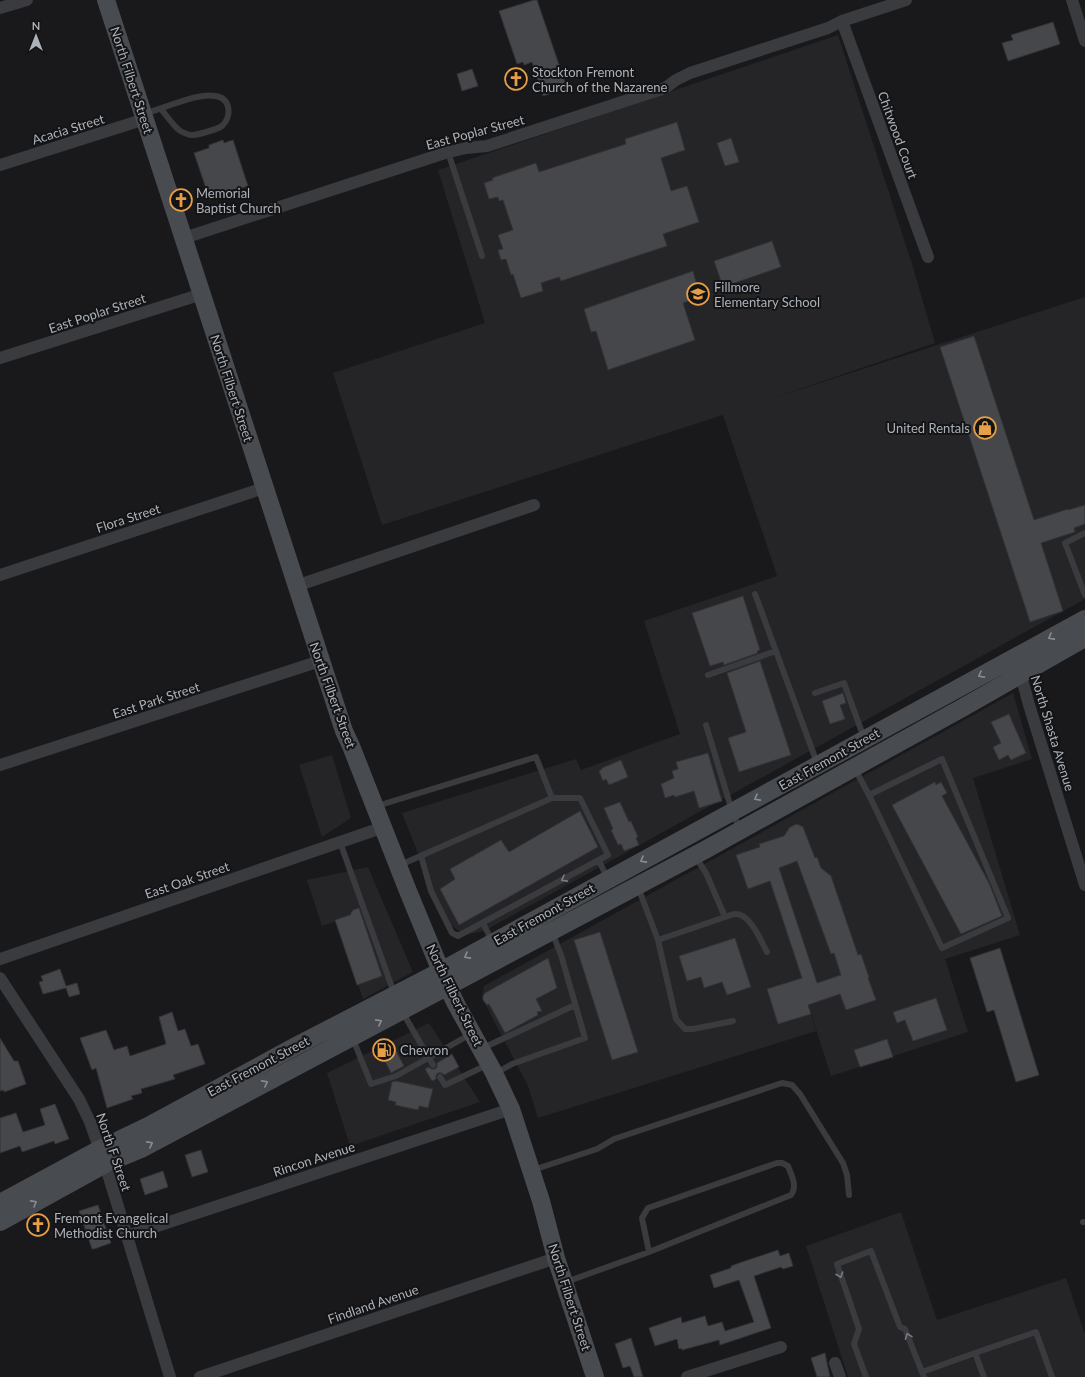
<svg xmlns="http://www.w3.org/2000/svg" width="1085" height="1377" font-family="Lato,sans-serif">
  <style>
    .built { fill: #252528 }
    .building { fill: #46474b; stroke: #333337; fill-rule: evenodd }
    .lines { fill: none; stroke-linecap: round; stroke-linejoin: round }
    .lane { stroke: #3a3b3f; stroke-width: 6 }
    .street { stroke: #3a3b3f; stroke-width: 12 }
    .secondary { stroke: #484b4f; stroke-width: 18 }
    .oneway { stroke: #898e94 }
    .oneway2 { stroke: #797c82 }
    .labels { text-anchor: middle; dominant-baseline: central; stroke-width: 4; stroke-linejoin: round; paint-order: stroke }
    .poi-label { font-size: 13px; fill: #acb2b9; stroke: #141416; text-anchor: start }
    .street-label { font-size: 13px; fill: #acb2b9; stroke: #141416 }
  </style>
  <rect width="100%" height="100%" fill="#19191b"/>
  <path class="built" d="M838,35L912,264L935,343L767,400L1085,297V599L484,931L465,935L445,921L402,813L576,759L581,770L680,734L644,621L777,576L723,415L382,525L333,373L485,323L438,170Z
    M1013,693L1032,759L973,778L1020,935L945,959L968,1032L831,1076L798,973L816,1031L538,1118L528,1086L482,998L484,986Z
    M332,755L351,818L322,837L299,765Z
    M368,867L413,972L363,999L336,921L322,926L307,880Z
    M429,1023L480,1102L350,1146L327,1073Z
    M901,1212L937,1320L1066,1278L1085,1335V1377H848L806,1246Z"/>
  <path class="building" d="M534,0H537L567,88L543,96L532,62L524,65L523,62L517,64L499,11Z
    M1053,22L1060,44L1008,61L1002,43L1013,40L1011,35Z
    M472,69L478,86L462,91L457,74Z
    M677,122L685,150L661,158L671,191L687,186L699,222L663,234L667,246L561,281L559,277L541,283L543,291L521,298L513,274L511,275L506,259L501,260L498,250L503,249L498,235L513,230L503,200L499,201L498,197L489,199L484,183L493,180L492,178L536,163L539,172L626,144L625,139Z
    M731,138L739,162L725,166L717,143Z
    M223,140L224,143L233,140L248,186L220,195L221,197L210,200L194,153L209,148V145Z
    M772,241L781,267L723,287L714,261Z
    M693,271L700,297L683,303L695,340L608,370L596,331L591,332L584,309Z
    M974,336L1034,520L1068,509V510L1085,505V524L1074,528L1075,532L1041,543L1063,611L1030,622L940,347Z
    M743,596L760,650L757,651L758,653L724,665L723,662L710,666L692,613Z
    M760,661L791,755L739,772L728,738L746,732L727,673Z
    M843,693L846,703L840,705L845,719L830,724L822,701Z
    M1009,714L1026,753L1011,760L1008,755L999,760L993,747L1001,743L991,722Z
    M708,753L722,801L699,808L694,791L675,797L674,795L665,798L661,784L674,778L672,771L678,769L676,762Z
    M621,760L628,777L609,785L606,779L603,781L599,771L602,769V768Z
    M935,782L936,785L941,782L947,793L942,796L989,883L1002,916L961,934L892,805Z
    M620,802L629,822L631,821L638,837L636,838L639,845L624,851L621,844L618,845L611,830L613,829L604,808Z
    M580,811L598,847L459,925L440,889L455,879L450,869L501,840L509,852Z
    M797,824L803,827L815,858L817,857L821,868L831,876L858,955L861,954L869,977L868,978L876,1000L846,1010L840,994L808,1005L811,1014L778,1024L767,989L802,978L770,881L748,889L736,855L760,847L759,844L784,836L790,827ZM797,861L831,954L834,953L841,975L817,983L779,868Z
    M359,908L382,976L357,985L335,920L350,915L353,910Z
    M600,932L638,1052L612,1060L574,940Z
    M735,938L751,987L727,995L722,982L704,988L701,977L687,981L679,956Z
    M1000,948L1039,1075L1016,1082L994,1010L987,1012L970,958Z
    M548,958L557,988L536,999L542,1011L537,1012L538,1015L505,1033L489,1004L487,1005L483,1000V996L485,993Z
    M60,969L66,986L77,983L80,994L69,997L66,988L43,994L39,982L43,981L41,976Z
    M936,998L947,1030L913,1041L905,1020L897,1023L893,1012Z
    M172,1012L178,1031L185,1029L191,1046L198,1044L205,1064L173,1075L175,1079L141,1089L142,1093L131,1096L133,1099L107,1108L96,1068L92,1070L80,1038L106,1030L114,1050L127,1046L130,1056L166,1044L159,1017Z
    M0,1038L14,1061H18L26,1084L4,1092V1090L0,1091Z
    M887,1039L893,1057L860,1067L854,1050Z
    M391,1041L404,1066L391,1073L378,1047Z
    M452,1054L459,1067L444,1075L442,1073H438L436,1075V1079L432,1081L425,1069L429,1067L431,1069H435L437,1067V1063Z
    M396,1081L433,1089L428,1108L419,1106L418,1110L395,1105L396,1102L388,1100L392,1082Z
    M55,1104L69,1139L55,1144L54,1141L22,1152L20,1146L0,1153V1118L16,1113L23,1132L45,1125L40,1109Z
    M201,1150L208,1172L192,1177L185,1155Z
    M163,1171L168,1187L145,1195L140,1179Z
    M98,1205L111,1243L94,1249H92L89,1240L79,1211Z
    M778,1250L780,1256L789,1253L793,1266L783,1269L781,1267L754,1276L771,1328L720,1345L719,1340L682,1350L681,1348L679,1349L677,1339L655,1346L649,1328L681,1317L682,1323L705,1316L708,1326L722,1322L725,1331L754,1322L739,1280L714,1288L710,1275L731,1268V1266L742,1262Z
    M631,1338L639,1363L643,1377H634L630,1366L623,1368L615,1344Z
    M825,1353L830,1377H817L811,1358Z"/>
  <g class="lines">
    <path class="lane" d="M145,114C163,108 197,93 215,96C231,98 232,116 222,126C218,129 195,136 190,135C187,134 181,132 179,130C172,124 167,116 161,109
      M448,152L482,256
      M1085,533L1065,543L1085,595
      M755,594L817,763
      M708,675L776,651
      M815,693L844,683L864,738
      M706,725L732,811L740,830
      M855,769L869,795L942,948L1008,918L942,759L869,795
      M377,806L536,757L552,798L400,865
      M340,842L394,993
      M421,856L431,891L452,933L458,936L608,855L580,798H552
      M599,861L608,879
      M638,887L658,940L725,917L706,873L695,856
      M725,917C728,916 732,914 735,914C750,913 761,941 767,952
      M483,923L492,941
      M658,940L676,1019L685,1029H693L733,1021
      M403,1013L433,1065
      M353,1039L371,1084L396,1076L471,1034
      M483,1048L575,1005
      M496,1073L512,1064L585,1038L561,955L552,932
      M440,1077L445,1085L487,1065
      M777,1163H782L788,1166C791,1175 798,1186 791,1195L649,1252L642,1218L648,1208Z
      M533,1170L597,1149L614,1139L782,1083L792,1085L800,1094L843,1163L847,1175L849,1195
      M1083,1222H1085
      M566,1282L649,1252
      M975,1353L1036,1332L1052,1377
      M922,1372L975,1353L984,1377
      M866,1377L854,1344L859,1329L837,1264L871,1251L900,1327L905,1329L924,1377"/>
    <path class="street" d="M1072,0L1085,41
      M0,8L27,0
      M842,21L928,257
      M0,165L145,119
      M184,238L445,153L466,148L487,146L665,88L676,80L690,73L828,28L842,21L906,0
      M0,358L202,294
      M0,575L264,488
      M296,586L534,505
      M1019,668L1029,705L1085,885
      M0,765L320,661
      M0,959L384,827
      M0,978L79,1099L90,1122L105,1164L170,1377
      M127,1236L511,1109
      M835,1363L840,1377
      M200,1377L556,1258
      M687,1377L781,1347"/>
    <path class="secondary" d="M106,0L344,731L351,746L408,891L445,981L456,1004L493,1071L511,1109L541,1201L556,1258L595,1377
      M0,1203L100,1149L152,1124L296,1046L441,971L1085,619
      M0,1222L105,1164L141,1149L703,851L962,708L1085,638"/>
  </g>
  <defs><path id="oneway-chevron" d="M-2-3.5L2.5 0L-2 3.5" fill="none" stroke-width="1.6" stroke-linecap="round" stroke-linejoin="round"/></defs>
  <g class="oneway">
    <use href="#oneway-chevron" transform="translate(1051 637) rotate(151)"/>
    <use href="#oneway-chevron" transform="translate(981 675) rotate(151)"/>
    <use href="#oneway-chevron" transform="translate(757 798) rotate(151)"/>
    <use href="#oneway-chevron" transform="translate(643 860) rotate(151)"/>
    <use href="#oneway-chevron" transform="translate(467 956) rotate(151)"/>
    <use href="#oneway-chevron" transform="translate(379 1022) rotate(-28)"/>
    <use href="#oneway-chevron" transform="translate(265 1083) rotate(-28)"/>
    <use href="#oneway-chevron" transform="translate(150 1144) rotate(-28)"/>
    <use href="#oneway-chevron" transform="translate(34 1203) rotate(-29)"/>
  </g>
  <g class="oneway2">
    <use href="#oneway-chevron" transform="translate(564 879) rotate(152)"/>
    <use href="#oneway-chevron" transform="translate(840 1275) rotate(71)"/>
    <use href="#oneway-chevron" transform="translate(908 1336) rotate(-111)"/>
  </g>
  <defs>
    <g id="church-ring" transform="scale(1.15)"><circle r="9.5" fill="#141416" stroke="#e69f46" stroke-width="1.5"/><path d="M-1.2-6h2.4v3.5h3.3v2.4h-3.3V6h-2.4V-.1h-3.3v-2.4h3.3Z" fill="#e69f46"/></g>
    <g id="school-ring" transform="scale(1.15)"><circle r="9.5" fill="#141416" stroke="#e69f46" stroke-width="1.5"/><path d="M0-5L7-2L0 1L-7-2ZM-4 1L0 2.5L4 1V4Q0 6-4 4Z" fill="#e69f46"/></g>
    <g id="shop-ring" transform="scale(1.15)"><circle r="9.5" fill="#141416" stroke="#e69f46" stroke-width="1.5"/><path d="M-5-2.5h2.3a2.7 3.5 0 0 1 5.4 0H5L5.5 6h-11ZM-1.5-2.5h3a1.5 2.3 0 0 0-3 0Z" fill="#e69f46"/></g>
    <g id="fuel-ring" transform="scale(1.15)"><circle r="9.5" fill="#141416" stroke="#e69f46" stroke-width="1.5"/><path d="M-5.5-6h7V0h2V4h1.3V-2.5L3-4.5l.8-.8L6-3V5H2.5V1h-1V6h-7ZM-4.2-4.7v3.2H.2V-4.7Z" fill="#e69f46"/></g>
  </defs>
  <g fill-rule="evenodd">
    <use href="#church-ring" x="516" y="79"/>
    <use href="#church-ring" x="181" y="200"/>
    <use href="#school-ring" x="698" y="294"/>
    <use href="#shop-ring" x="985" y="428"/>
    <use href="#fuel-ring" x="384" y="1050"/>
    <use href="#church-ring" x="38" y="1225"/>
  </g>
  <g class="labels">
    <g class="poi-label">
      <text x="532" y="72">Stockton Fremont<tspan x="532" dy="15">Church of the Nazarene</tspan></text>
      <text x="196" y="193">Memorial<tspan x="196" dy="15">Baptist Church</tspan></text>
      <text x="714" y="287">Fillmore<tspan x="714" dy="15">Elementary School</tspan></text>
      <text x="970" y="428" text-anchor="end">United Rentals</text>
      <text x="400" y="1050">Chevron</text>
      <text x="54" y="1218">Fremont Evangelical<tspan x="54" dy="15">Methodist Church</tspan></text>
    </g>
    <g class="street-label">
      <text transform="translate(132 80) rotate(72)">North Filbert Street</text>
      <text transform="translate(68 129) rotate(-17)">Acacia Street</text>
      <text transform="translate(475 132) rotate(-15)">East Poplar Street</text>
      <text transform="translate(898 135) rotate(70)">Chitwood Court</text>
      <text transform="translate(97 313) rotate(-18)">East Poplar Street</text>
      <text transform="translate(232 388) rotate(72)">North Filbert Street</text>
      <text transform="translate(128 518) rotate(-18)">Flora Street</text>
      <text transform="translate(333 695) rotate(70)">North Filbert Street</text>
      <text transform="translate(156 700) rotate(-18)">East Park Street</text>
      <text transform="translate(1053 733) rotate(73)">North Shasta Avenue</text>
      <text transform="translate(829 759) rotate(-29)">East Fremont Street</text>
      <text transform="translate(187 880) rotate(-19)">East Oak Street</text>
      <text transform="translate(544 914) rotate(-29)">East Fremont Street</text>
      <text transform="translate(455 995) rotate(64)">North Filbert Street</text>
      <text transform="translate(258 1066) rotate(-28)">East Fremont Street</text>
      <text transform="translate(114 1152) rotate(71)">North F Street</text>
      <text transform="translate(314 1159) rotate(-18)">Rincon Avenue</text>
      <text transform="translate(570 1297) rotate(72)">North Filbert Street</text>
      <text transform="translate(373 1304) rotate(-19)">Findland Avenue</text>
    </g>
  </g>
  <g transform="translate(36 36)" stroke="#141416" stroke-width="3" paint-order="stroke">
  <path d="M0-3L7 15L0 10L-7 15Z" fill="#acb2b9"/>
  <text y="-6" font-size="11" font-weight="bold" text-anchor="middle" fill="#acb2b9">N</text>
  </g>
</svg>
